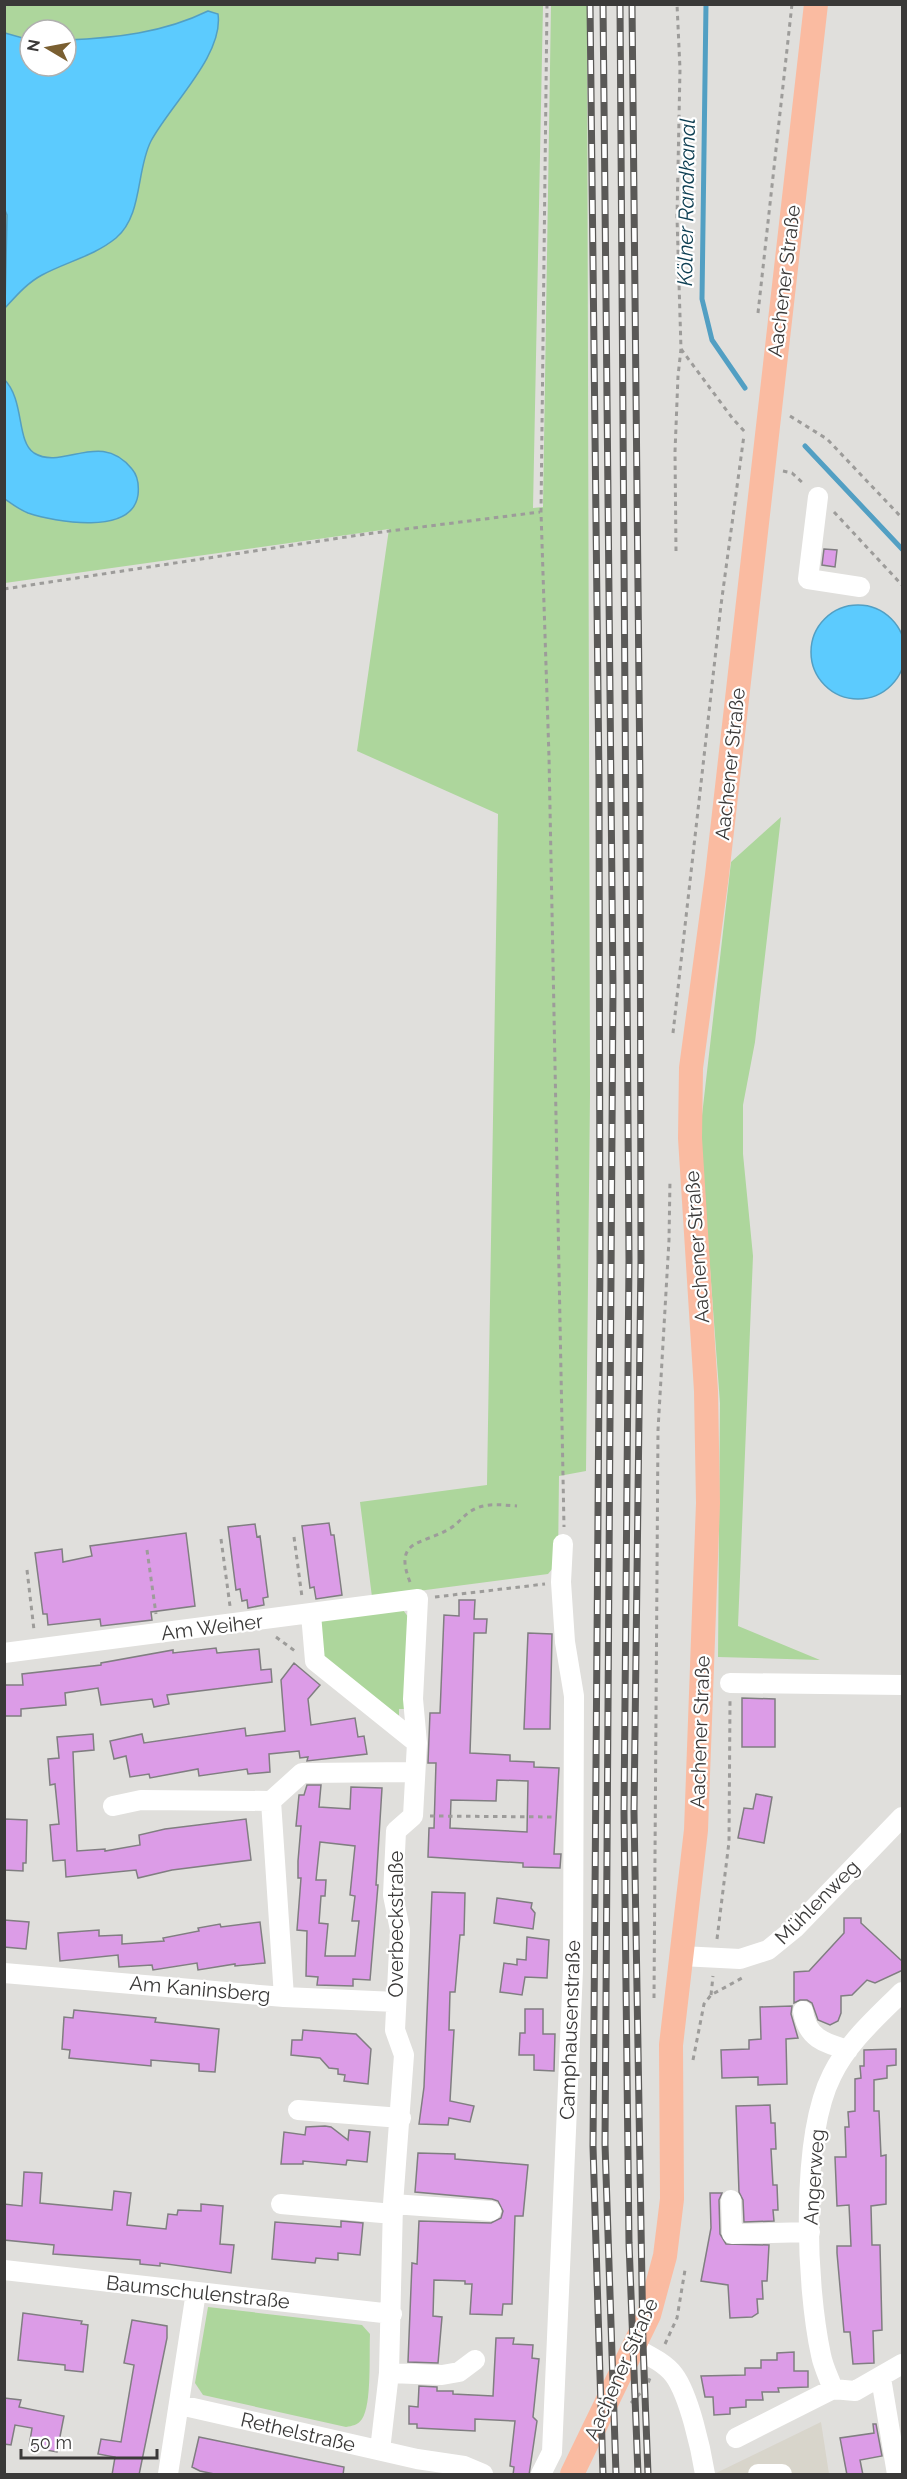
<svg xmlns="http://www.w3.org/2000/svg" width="907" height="2479" font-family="Raleway,sans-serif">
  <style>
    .built { fill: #d8d5cb }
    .green { fill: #add69c; fill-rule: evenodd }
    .water { fill: #5ccbfe; stroke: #529fc3; stroke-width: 1.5 }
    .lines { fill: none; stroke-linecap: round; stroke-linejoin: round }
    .stream { stroke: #529fc3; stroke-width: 5 }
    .building { fill: #dc9ce7; stroke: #807e81; stroke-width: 1.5; fill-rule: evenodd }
    .path { stroke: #9d9c9a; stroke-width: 3; stroke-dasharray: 4.5 4.5; stroke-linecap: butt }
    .minor { stroke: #fff; stroke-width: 20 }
    .major { stroke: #fabba1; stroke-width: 24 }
    .rail-casing { stroke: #5a5957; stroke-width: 7 }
    .rail { stroke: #fff; stroke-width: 4.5; stroke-dasharray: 14; stroke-linecap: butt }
    .labels { text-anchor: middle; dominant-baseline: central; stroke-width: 4.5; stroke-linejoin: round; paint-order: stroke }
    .street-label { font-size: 20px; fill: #3a3938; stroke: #fff }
    .water-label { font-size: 21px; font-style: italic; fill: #0b3d51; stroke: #fff }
  </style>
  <rect width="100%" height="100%" fill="#e0dfdc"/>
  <path class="built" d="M821,2422L829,2474H714Z"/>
  <path class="green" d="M4,5H543L533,508L543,507L551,5H587L590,1094L586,1471L559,1476L558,1562L548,1574L372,1597L360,1502L487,1485L498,814L357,751L389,529L5,583ZM30,30H66V66H30Z
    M781,817L755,1042L743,1105V1154L753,1256L738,1626L820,1660L718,1657L720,1403L700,1133L731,862Z
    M403,1610L409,1618L404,1709H399V1716L323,1660L318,1619Z
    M208,2307L362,2325L370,2334C369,2353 372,2405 362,2419C358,2425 352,2426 346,2427L203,2395L195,2383Z"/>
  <path class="water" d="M208,11L218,14C224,55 170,105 151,141C136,170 143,215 116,238C94,256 66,262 42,275C27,283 16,296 5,308L7,215L4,208L5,33L30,40V66H66V40C115,38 163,33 208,11Z
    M4,379C25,400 16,441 34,453C63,471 100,429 132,469C138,476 139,486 138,495C132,536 55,522 28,513C20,510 12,504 5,499Z
    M811 652a47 47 0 1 1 94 0a47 47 0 1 1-94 0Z"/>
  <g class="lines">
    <path class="stream" d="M706,4L702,299L712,340L745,388
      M805,446L902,549"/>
  </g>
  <path class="building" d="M824,549L837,550L835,567L822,565Z
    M329,1523L331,1535H334L342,1595L316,1599L314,1587L310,1588L302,1526Z
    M255,1524L257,1537L260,1536L268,1597L263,1598L264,1605L248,1608L247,1600L242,1601L240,1589L236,1590L228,1527Z
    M186,1533L195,1606L151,1612L152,1620L101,1626L100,1619L48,1625L47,1614H43L35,1553L62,1549L63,1562L92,1556L90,1546Z
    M459,1600H475L474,1619H487L486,1633H474L470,1753L510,1755V1761L534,1762V1767L559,1768L554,1854H561L560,1868L523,1867V1863L428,1857L429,1828H434L436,1763H428L430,1713H440L444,1615L459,1616ZM497,1780L528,1781L527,1832L450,1828L451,1800L496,1801Z
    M528,1633L552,1634L550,1729H524Z
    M216,1648L217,1653L259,1649L261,1670L271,1669L272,1682L167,1695L169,1704L154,1707L152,1699L101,1705L98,1688L65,1693L66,1705L21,1709V1716H4V1685H23L22,1674L101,1665V1663L173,1650V1653Z
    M294,1663L320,1685L308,1699L311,1725L355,1718L358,1737L364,1736L367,1754L307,1761L308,1757L300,1758L299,1751L269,1754L270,1772L248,1774L247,1769L199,1776L198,1769L150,1778L149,1774L130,1777L126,1756L114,1759L110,1741L142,1734L144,1743L245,1728L246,1736L285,1731L281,1680Z
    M742,1698L775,1699V1747H742Z
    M93,1734L94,1750L73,1752L77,1851L105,1849V1851L140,1845L139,1835L165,1829L246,1819L251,1860L172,1870L138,1878L136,1870L66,1877L65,1860L53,1861L50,1825L59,1824L55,1784L50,1785L48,1759L59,1758L57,1737Z
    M307,1785H321L319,1807L350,1809L351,1787L382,1788L376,1885H378L370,1980L353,1979V1986L317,1985L318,1977L306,1976L307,1931L297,1930L301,1878H298V1861L301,1826H296L299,1795H304ZM320,1842L355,1846L350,1895L355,1896L352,1921H359L355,1956H325L328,1924L319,1923L321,1896H325L326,1880H316Z
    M756,1794L772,1797L764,1843L738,1838L744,1808L753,1809Z
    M5,1819L27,1820L26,1863H23V1871L4,1870Z
    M432,1892L465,1893L464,1935H460L455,1992H450L449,2030H454L450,2101L474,2106L470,2122L449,2118L448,2125L419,2124L424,2087Z
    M497,1898L532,1903L531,1908L535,1913L533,1929L494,1923Z
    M844,1918H861V1923L903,1962V1970L875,1983L867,1980L852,1995L841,1996V2013L838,2021L830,2025L818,2020L812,2003L807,2000H800L794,2003V1972L809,1971L844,1933Z
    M4,1920L29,1922L26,1949L4,1947Z
    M260,1922L265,1963L235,1966V1964L198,1970L197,1963L153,1970L152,1965L119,1967L118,1955L60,1961L58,1933L99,1930V1936L122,1935V1944L164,1941L163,1938L199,1931L198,1928L220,1924L221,1927Z
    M527,1937L549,1940L547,1978L525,1977L522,1995L500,1992L504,1963L517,1965V1959L526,1960Z
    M792,2006L791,2014L798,2038L786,2039L787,2084L758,2085V2077L722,2078L721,2050L749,2049V2040L761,2039L760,2007Z
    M525,2009H543V2034H555L554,2071L534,2070V2055H519L520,2033H525Z
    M74,2010L156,2018L155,2022L219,2029L215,2072L199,2071V2064L151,2060V2066L69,2058L70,2050L62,2049L64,2017L73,2018Z
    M303,2030L356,2034L371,2049L368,2084L344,2081L345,2075L338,2074V2069L329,2068L320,2058L291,2055L292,2040H302Z
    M896,2049V2065L887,2066V2078L874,2080V2111H879L881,2156L886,2155V2204L871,2206L872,2245H880L882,2330L873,2331L874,2363L853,2364L850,2332H844L837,2253V2246H851L849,2205L837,2206L835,2157H846L845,2127H849L848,2112L855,2111V2079L861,2078L860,2066H864V2050Z
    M770,2105L771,2123H775L776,2149H771L773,2185H777L778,2210H773L774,2221L744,2222L743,2200L739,2192L736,2106Z
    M325,2126L331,2127L348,2140L349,2130L370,2132L367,2162L347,2160L346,2165L303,2161V2164H281L284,2132L305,2135L306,2127Z
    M418,2153L455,2154V2159L528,2165L523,2216H515L512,2304H503L502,2315L470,2314L472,2284H465V2281L434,2280L433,2316L442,2317L438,2363L408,2362L412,2263L417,2264L419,2221L491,2223L501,2218L503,2211L498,2201L492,2199L415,2192Z
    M24,2172L42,2173L40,2203L112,2210L114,2191L131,2193L127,2225L166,2229L168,2214L177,2215L178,2210L201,2211V2204L223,2206L220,2244L234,2245L231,2273L160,2263V2266L140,2264V2260L53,2254L54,2245L4,2240V2204L22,2206Z
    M710,2193H722L719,2200L720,2234L726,2244L769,2245L767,2281H762L763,2299H757L758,2313L752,2317L730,2318L728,2285L701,2281L711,2228Z
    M341,2221L363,2223L360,2255L338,2253V2260L316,2258L315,2263L272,2259L275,2222L341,2227Z
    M23,2313L82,2321L81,2324L88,2325L83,2372L65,2370V2365L18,2360Z
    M132,2320L167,2326V2338L139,2475H112L115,2457L98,2454L101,2439L121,2442L134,2365L124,2363Z
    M496,2338H514L513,2344L533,2345L532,2358L539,2359L533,2417L537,2421L529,2475H513L514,2467L510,2466L515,2421L475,2419V2431L417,2428V2424H409V2406L418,2407L419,2386L437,2387V2391H453V2394L493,2396Z
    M794,2352V2371H808V2387L778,2388L779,2392H762L763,2400H746V2407L730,2408V2414L714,2415L713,2397H705L701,2376L745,2375V2368H761V2360H777V2353Z
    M4,2398L21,2400L19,2407L64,2416L57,2452L29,2447L32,2428L15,2425L11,2445L4,2444Z
    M873,2424H876L882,2456L860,2460L863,2475H847L840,2438L874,2433Z
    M199,2437L344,2467L343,2475H219L200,2471L192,2467Z"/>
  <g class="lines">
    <path class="path" d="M547,4L541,512L549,757L564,1527
      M758,313L792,4
      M681,349L733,419L746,433
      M790,416L827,439L902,518
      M783,471L792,473L805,485
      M834,512L902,585
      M676,551L675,452L678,376L681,349L677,217L680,69L677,4
      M4,589L366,534L540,512
      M673,1033L721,605L744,435
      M294,1537L302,1597
      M221,1539L230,1606
      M147,1550L156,1614
      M27,1570L34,1630
      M410,1582C393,1539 422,1545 449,1529C457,1525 463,1516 471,1511C485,1502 501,1505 517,1506
      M435,1597L545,1584
      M276,1637L295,1651
      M430,1816L556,1817
      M717,1939L729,1842L730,1701
      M711,1995L713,1976
      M654,1998L658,1430L669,1240L670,1180
      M693,2060L704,2004L711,1995L742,1978
      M665,2344L677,2318L685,2270
      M631,2403L647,2386L650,2378"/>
    <path class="minor" d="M818,497L808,579L860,587
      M311,1614L315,1661L417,1743
      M4,1653L418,1599L413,1699L417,1743L413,1816L396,1831L393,1895L400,1930L395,2030L404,2055L393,2204L389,2373L380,2450
      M730,1683L902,1685
      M271,1801L302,1773L415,1772
      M113,1806L141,1800L271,1801L284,1997
      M681,1956L740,1959L768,1950L795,1928L902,1817
      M4,1973L284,1997L396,2002
      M803,2011C807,2038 824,2043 848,2050
      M298,2110L401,2118
      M731,2200L732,2234L810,2232
      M281,2204L393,2214
      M393,2204L491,2211
      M4,2270L392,2314
      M635,2348C648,2355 665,2363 674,2375C689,2395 701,2449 705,2474
      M389,2373L442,2375L459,2372L475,2360
      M881,2378L897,2474
      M833,2389C829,2378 823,2366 821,2355C806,2286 800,2138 832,2075C848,2042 877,2017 902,1992
      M180,2405L417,2459L464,2466L483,2474
      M736,2438L833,2389L855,2391L902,2364
      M168,2474L196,2292
      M541,2474L552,2452L573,1970L574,1696L565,1642L561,1582L563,1544
      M758,2474H782"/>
    <path class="major" d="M572,2474L649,2315L665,2256L672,2199L671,2045L696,1830L708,1503L706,1391L690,1138L691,1068L717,875L816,4"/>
    <g class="rail-casing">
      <path id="rail" d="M590,4L599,779L600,1261L593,2146L603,2474
        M603,4L613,988L605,2144L616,2474
        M620,4L629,1259L624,1813L629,2243L638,2474
        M632,4L640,782L641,1259L634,1812L643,2344L648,2474"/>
    </g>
    <use href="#rail" class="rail"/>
  </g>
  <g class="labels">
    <g class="street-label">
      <text transform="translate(784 281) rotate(-83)">Aachener Straße</text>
      <text transform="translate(730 764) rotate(-84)">Aachener Straße</text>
      <text transform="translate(697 1247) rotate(-94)">Aachener Straße</text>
      <text transform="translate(212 1627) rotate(-7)">Am Weiher</text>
      <text transform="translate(700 1732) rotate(-88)">Aachener Straße</text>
      <text transform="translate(817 1902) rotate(-45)">Mühlenweg</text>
      <text transform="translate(396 1924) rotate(-90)">Overbeckstraße</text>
      <text transform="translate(200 1989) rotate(5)">Am Kaninsberg</text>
      <text transform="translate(570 2030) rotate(-88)">Camphausenstraße</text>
      <text transform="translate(814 2177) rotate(-86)">Angerweg</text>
      <text transform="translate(198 2292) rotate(6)">Baumschulenstraße</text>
      <text transform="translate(621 2369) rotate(-66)">Aachener Straße</text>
      <text transform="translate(298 2432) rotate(13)">Rethelstraße</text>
    </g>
    <g class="water-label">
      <text transform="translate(686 202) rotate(-89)">Kölner Randkanal</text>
    </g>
  </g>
  <rect width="907" height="2479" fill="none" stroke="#3a3938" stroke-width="12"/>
  <g transform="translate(48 48) rotate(280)"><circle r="28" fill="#ffffff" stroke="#b0b0af" stroke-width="1.5"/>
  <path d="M0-4.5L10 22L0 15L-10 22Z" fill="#7a5f31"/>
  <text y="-9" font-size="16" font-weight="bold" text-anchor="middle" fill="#3a3938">N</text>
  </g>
  <path d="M21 2449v9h136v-9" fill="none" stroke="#3a3938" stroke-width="3"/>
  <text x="30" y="2449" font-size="18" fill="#3a3938" stroke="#ffffff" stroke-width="4.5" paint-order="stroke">50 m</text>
</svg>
